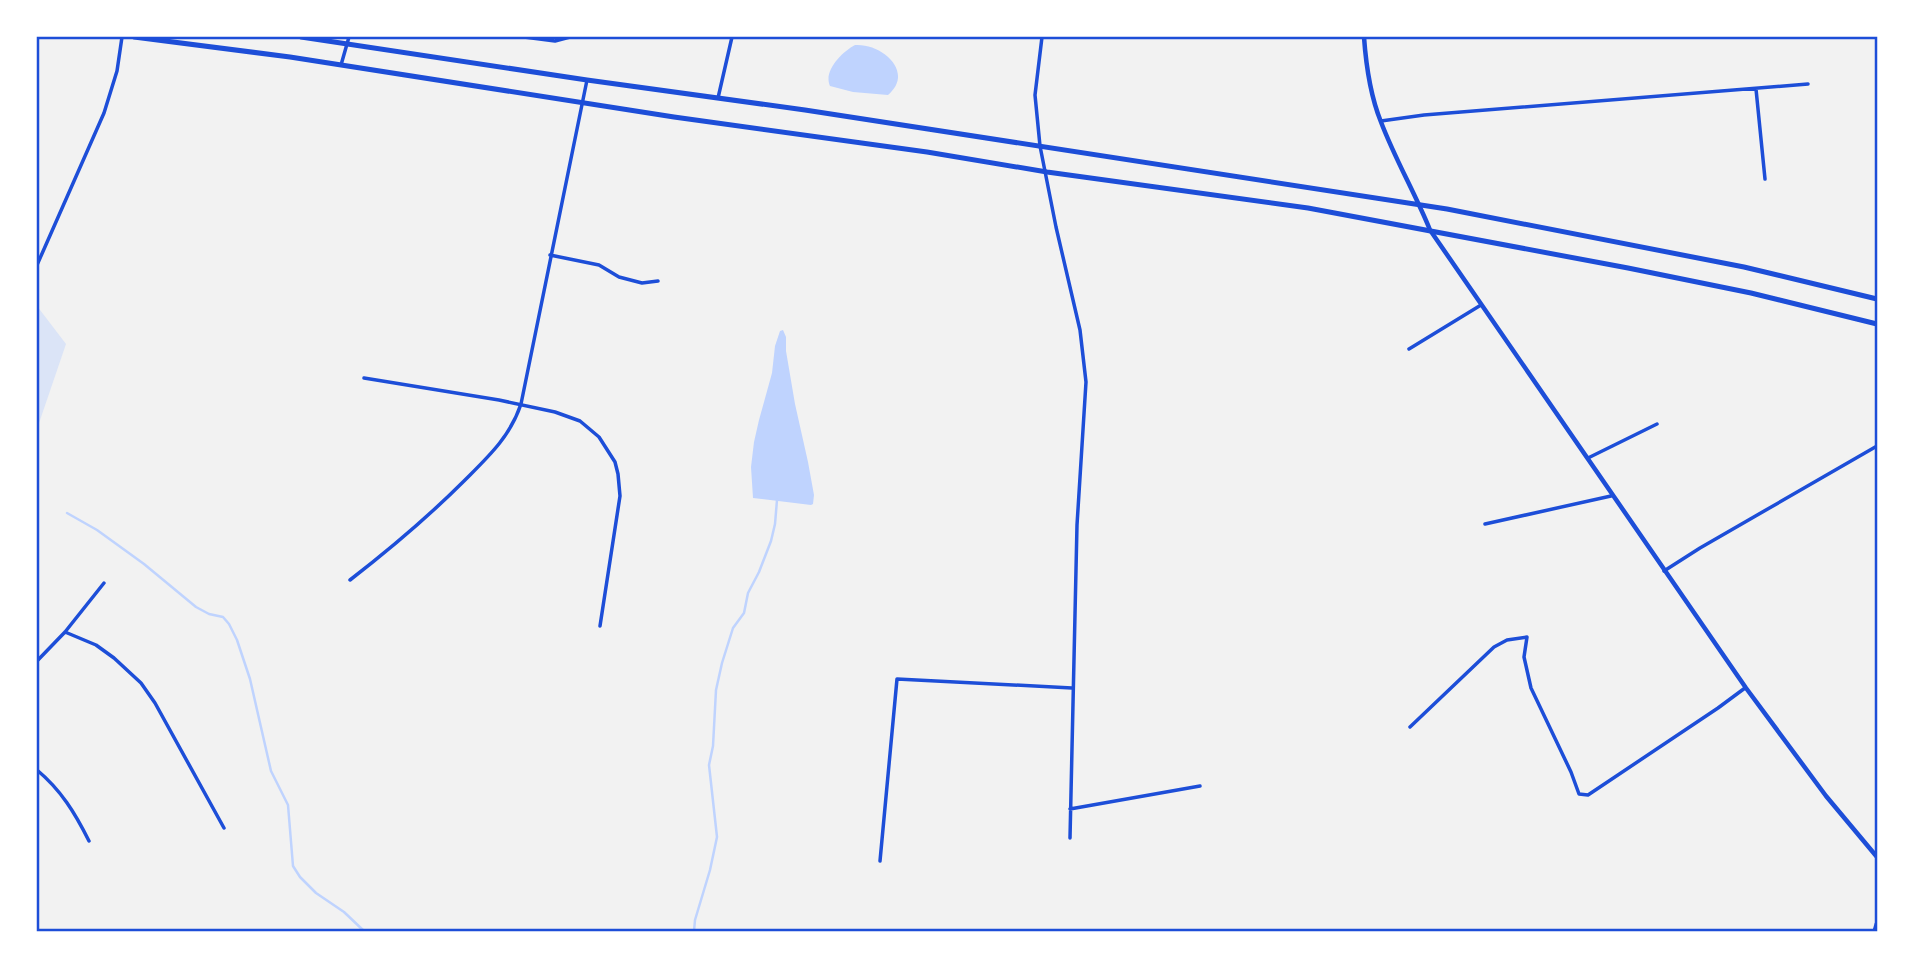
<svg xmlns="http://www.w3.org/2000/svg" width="1914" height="968" font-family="'PT Sans Narrow',sans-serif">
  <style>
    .green { fill: #dbe4f7 }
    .water { fill: #bfd3fe }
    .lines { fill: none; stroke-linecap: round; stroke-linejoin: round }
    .stream { stroke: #bfd3fe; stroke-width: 2.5 }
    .minor { stroke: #1d4ed8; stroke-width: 3.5 }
    .tertiary { stroke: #1d4ed8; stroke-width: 4.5 }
    .primary { stroke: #1d4ed8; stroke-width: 5 }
    .neatline { fill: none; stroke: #1d4ed8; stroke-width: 2.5 }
  </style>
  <rect width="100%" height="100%" fill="#f2f2f2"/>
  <path class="green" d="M37,306L66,344L37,429Z"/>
  <path class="water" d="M855,45C882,43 915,72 888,95L853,92L830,86C823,71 842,52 855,45Z
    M783,330L786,337V351L795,404L808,462L814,495L813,504L811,505L753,498L751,467L754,442L759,420L772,373L775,346L780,331Z"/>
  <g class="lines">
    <path class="stream" d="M67,513L97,530L144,564L196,607L209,614L223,617L229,624L237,640L250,679L271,771L288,805L293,866L300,877L316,893L344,912L364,931
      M694,931L695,920L710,870L717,837L709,765L713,746L716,690L722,663L733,628L744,613L748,593L759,572L771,541L775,524L777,500"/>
    <path class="minor" d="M524,37L555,41L570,37
      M1042,37L1035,95L1040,146L1056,227L1080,330L1086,382L1077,525L1070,838
      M341,65L349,37
      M1756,89L1765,179
      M718,98L732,37
      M1381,121L1424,115L1808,84
      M550,255L599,265L619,277L642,283L658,281
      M37,265L104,113L117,71L122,37
      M1409,349L1481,305
      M364,378L499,400L555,412L580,421L599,437L615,462L618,474L620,496L600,626
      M1588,458L1657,424
      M1485,524L1611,496
      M1664,571L1700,548L1877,446
      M350,580C390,549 428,517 464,481C488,457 510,437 521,404L587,80
      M65,632L96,645L114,658L141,683L155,703L224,828
      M37,661L65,632L104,583
      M1410,727L1494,647L1507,640L1527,637L1524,657L1531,688L1571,772L1579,794L1588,795L1718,708L1745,688
      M37,770C61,790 75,813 89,841
      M1070,809L1200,786
      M880,861L897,679L1072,688"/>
    <path class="tertiary" d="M1364,37C1366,65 1370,95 1381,122C1395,159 1415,193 1430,230L1746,688L1826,796L1877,857"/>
    <path class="primary" d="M134,37L290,57L674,117L927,152L1047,172L1308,208L1628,268L1751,293L1877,324
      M301,37L587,80L805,110L1447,209L1744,267L1877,299
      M1875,931L1877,924"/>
  </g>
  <rect width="1914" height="968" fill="none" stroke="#ffffff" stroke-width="77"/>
  <rect x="38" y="38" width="1838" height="892" class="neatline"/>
</svg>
